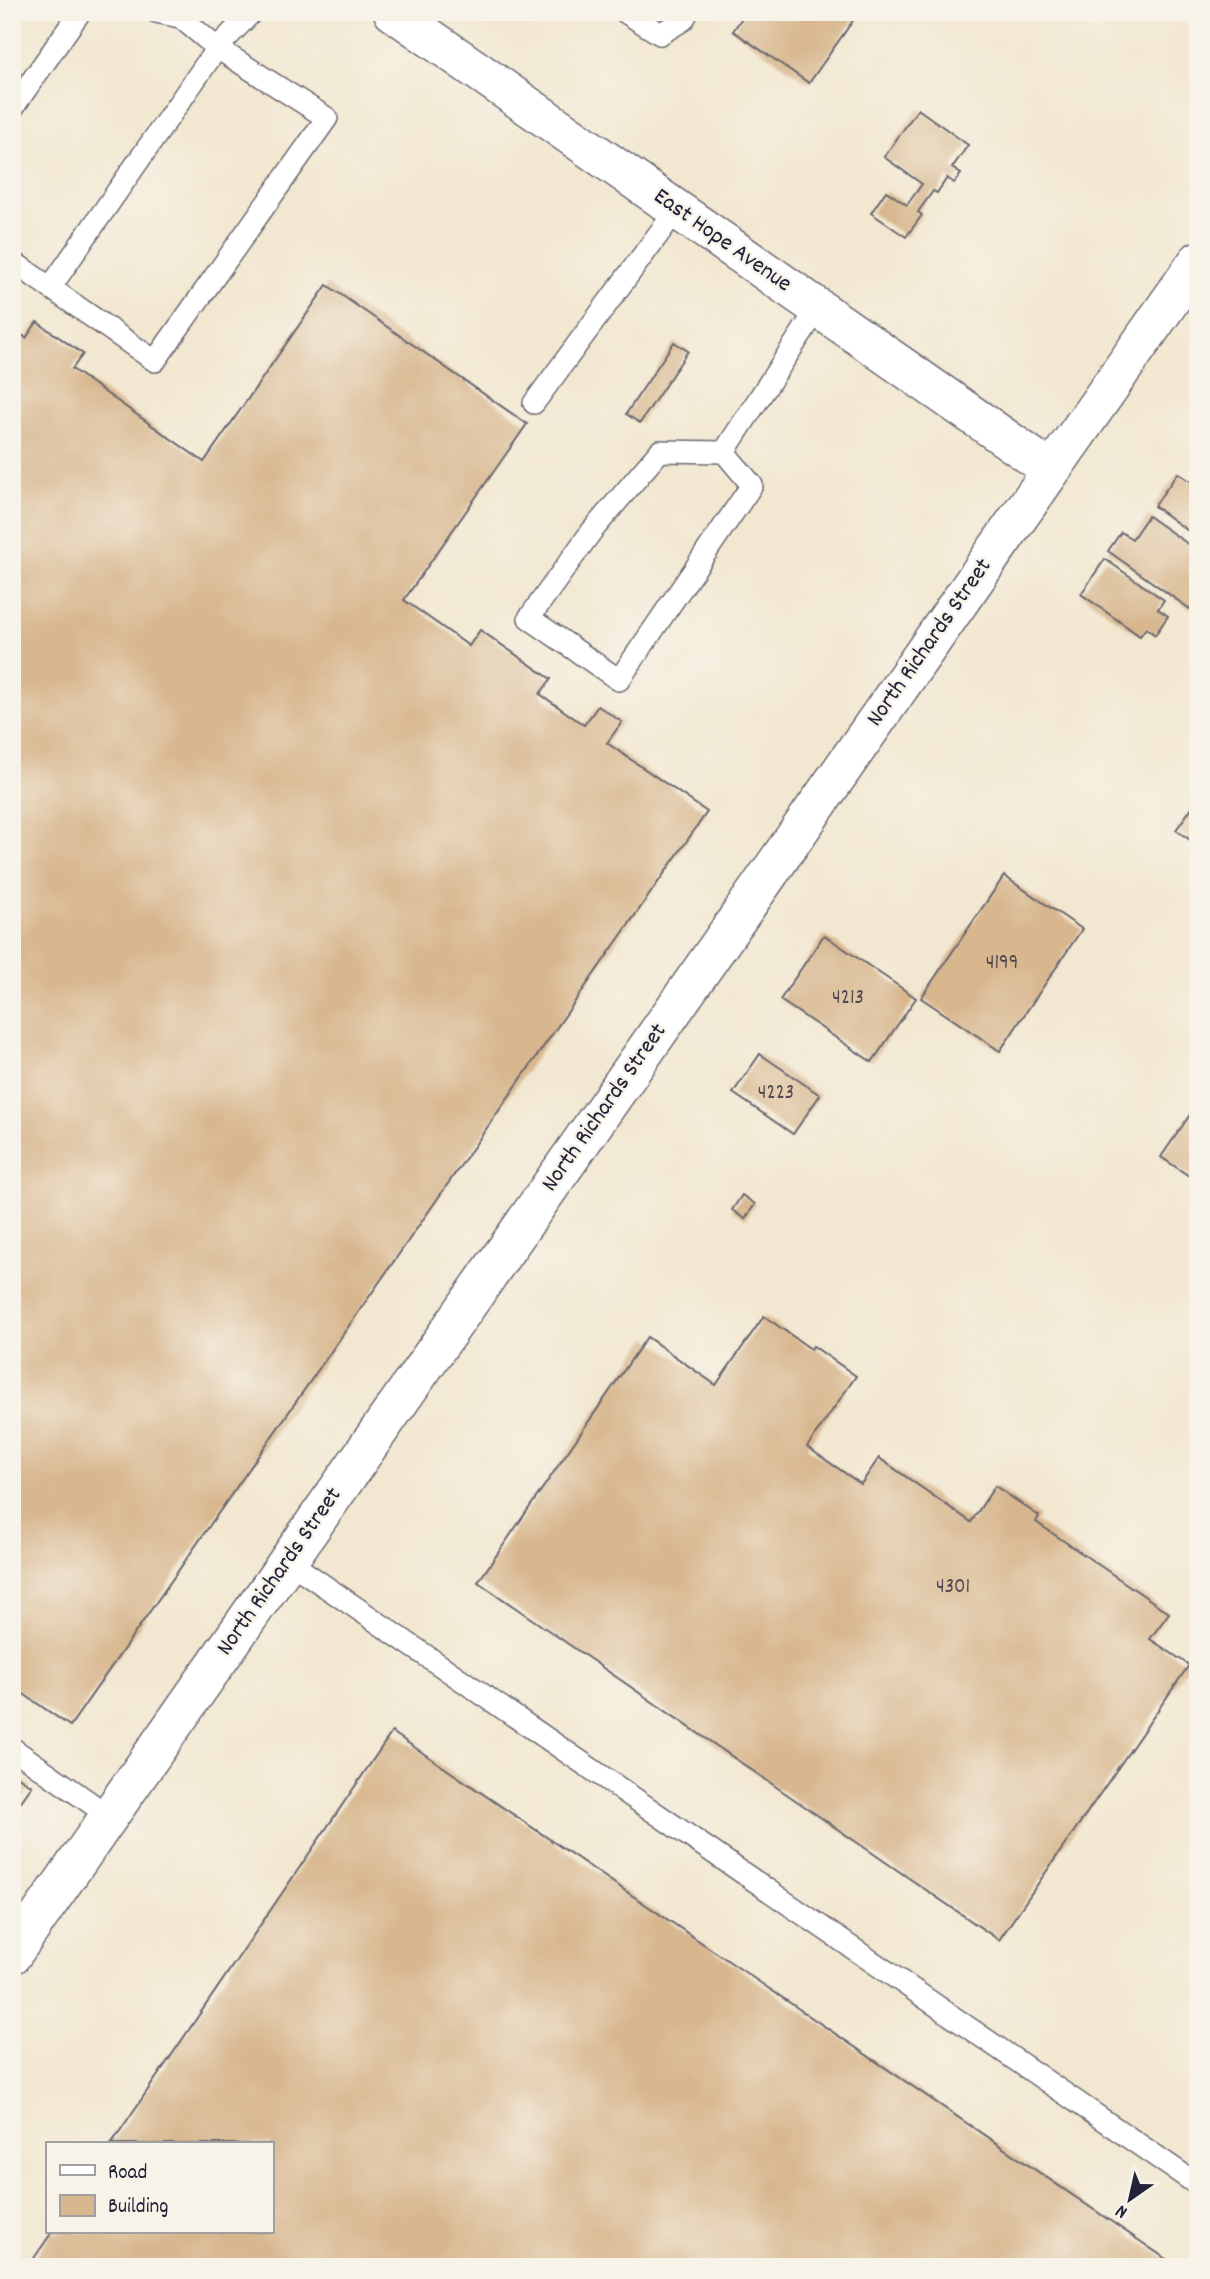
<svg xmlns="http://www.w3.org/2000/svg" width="1210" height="2279" font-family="Dekko,sans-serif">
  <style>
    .building { fill: #d8b78f }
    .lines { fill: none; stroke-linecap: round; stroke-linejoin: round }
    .lane-casing { stroke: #6b676f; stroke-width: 24 }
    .street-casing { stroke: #6b676f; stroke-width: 41 }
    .lane { stroke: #fff; stroke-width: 21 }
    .street { stroke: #fff; stroke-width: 38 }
    .labels { text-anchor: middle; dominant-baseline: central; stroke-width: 5; stroke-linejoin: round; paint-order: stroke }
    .number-label { font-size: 21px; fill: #504750 }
    .street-label { font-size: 24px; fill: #22223b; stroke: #f7f3e8 }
  </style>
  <rect width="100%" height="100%" fill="#f7f3e8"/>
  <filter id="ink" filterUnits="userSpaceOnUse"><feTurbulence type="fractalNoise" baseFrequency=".0143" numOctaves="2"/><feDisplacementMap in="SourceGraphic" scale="14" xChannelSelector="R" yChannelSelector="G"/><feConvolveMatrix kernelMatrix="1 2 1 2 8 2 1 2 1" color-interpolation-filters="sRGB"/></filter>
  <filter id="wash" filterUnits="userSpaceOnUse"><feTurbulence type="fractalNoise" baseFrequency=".00686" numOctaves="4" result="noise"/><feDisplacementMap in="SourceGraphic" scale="28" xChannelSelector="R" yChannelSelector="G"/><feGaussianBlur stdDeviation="1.57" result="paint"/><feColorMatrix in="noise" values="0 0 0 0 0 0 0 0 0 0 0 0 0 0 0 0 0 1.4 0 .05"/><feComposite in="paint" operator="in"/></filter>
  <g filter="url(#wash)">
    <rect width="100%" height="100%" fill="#f2e7d0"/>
    <g id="blocks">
      <path class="building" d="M746,12H859L809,83L733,31Z
        M918,109L968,145L952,168L961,174L954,183L947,178L937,193L933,191L918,212L922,215L906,237L871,213L886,191L907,205L922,184L884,157Z
        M327,285L527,424L404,600L469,646L480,630L551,679L540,694L584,725L598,706L622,722L607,743L707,812L70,1726L12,1686V328L26,338L37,322L83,354L72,369L204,462Z
        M674,342L688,351L640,423L626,414Z
        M1178,473L1198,486V538L1154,506Z
        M1148,516L1198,551V598L1190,609L1108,551L1121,532L1132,539Z
        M1105,559L1164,600L1158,609L1168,616L1155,635L1146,628L1140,636L1081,594Z
        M1198,799V841L1196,844L1176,830Z
        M1004,876L1082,929L1000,1051L921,998Z
        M824,935L916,998L872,1062L780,1000Z
        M760,1054L820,1095L793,1134L733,1093Z
        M1198,1103V1182L1161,1157Z
        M742,1195L755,1204L745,1219L732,1210Z
        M764,1316L811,1349L813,1346L856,1376L807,1447L861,1484L879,1458L971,1522L995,1486L1039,1516L1036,1522L1169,1613L1150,1639L1189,1665L999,1940L478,1582L647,1337L716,1385Z
        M392,1732L1178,2267H28L52,2232H271V2144H111Z
        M12,1773L32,1786L12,1814Z"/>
    </g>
  </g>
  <g filter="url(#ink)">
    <use href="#blocks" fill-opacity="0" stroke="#6b676f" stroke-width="2"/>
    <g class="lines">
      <g class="lane-casing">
        <path id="lane" d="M625,12L660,34L683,20L688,12
          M12,109L80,12
          M12,261L155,361L327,118L217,48L180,17L156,12
          M50,288L217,48L252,12
          M534,403L677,209
          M724,452L660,451L591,532L529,618L619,680L752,485L724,452L818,308
          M288,1561L1198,2185
          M12,1748L109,1816"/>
      </g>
      <g class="street-casing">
        <path id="street" d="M393,12L1051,470
          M12,1955L1198,261"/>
      </g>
      <use href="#lane" class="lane"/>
      <use href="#street" class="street"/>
    </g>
  </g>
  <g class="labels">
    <g class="number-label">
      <text x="1002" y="964">4199</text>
      <text x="848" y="999">4213</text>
      <text x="776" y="1094">4223</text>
      <text x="953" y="1588">4301</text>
    </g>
    <g class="street-label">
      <text transform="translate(722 241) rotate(35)">East Hope Avenue</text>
      <text transform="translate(930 643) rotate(-55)">North Richards Street</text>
      <text transform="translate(605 1108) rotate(-55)">North Richards Street</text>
      <text transform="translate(280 1572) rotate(-55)">North Richards Street</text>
    </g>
  </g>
  <rect width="1210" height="2279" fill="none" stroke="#f7f3e8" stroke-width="42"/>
  <rect x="46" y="2142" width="228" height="91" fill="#f7f3e8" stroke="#a29fa3" stroke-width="2"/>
  <rect x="60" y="2165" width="35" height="10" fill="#ffffff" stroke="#a29fa3" stroke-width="2"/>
  <text x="108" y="2178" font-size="21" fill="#22223b">Road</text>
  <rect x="60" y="2195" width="35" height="21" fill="#d8b78f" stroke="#a29fa3" stroke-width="2"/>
  <text x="108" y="2212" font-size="21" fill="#22223b">Building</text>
  <g transform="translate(1130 2199) rotate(214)" stroke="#f7f3e8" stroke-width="5" paint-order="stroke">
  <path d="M0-5L12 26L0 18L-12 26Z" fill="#22223b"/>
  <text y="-10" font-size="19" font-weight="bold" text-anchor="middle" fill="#22223b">N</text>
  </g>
</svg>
